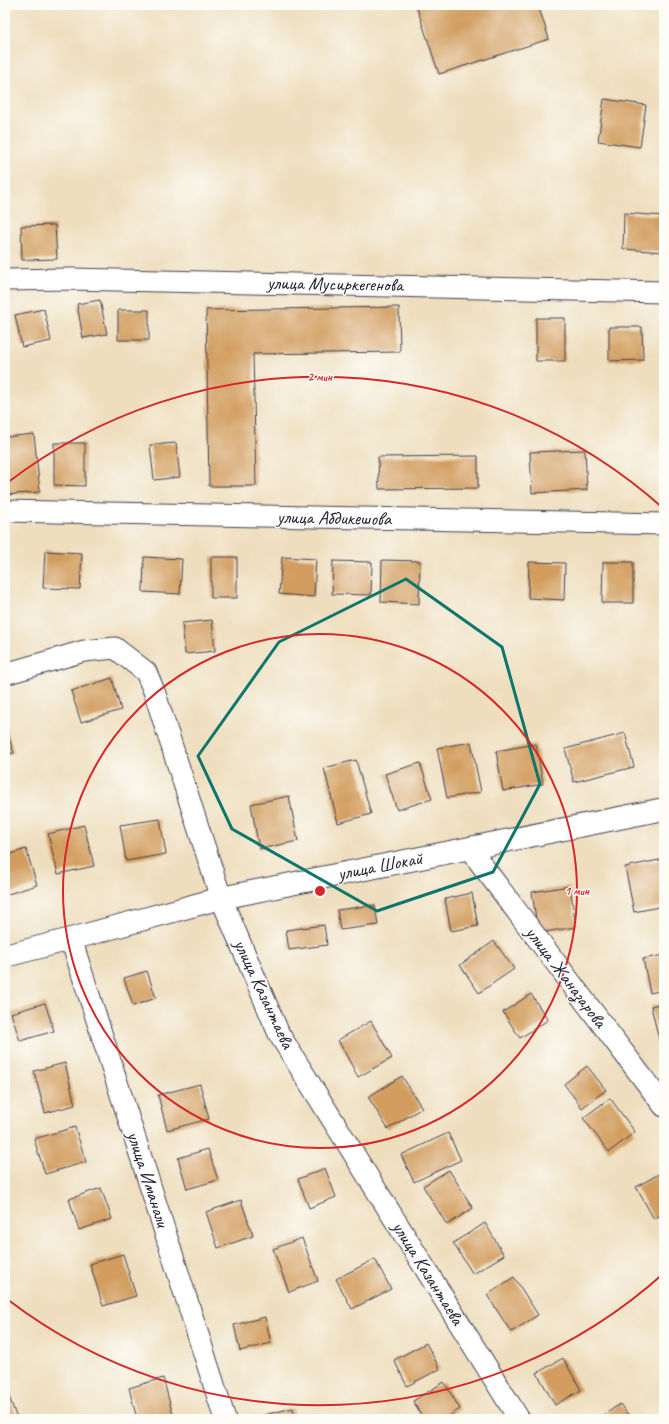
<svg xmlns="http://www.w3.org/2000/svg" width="669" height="1424" font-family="Caveat,sans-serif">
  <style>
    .building { fill: #d29d5f }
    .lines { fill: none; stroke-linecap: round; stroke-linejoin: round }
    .minor-casing { stroke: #413e4f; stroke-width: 23 }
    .tertiary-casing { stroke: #413e4f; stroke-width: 24 }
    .minor { stroke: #fff; stroke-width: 21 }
    .tertiary { stroke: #fff; stroke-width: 22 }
    .marked { fill: none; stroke: #0f766e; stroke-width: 3; stroke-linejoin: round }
    .ring { fill: none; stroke: #d62828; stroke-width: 2 }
    .labels { text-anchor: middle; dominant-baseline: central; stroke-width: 3; stroke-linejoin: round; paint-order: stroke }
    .street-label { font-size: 19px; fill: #22223b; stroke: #fdfcf7 }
    .centre { fill: #d62828; stroke: #fdfcf7; stroke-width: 2 }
    .ring-label { font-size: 12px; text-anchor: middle; font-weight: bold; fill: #d62828; stroke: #fdfcf7; stroke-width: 3; stroke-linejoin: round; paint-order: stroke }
  </style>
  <rect width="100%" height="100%" fill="#fdfcf7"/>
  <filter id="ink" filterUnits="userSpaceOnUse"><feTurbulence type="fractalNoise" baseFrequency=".025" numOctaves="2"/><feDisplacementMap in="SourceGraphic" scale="8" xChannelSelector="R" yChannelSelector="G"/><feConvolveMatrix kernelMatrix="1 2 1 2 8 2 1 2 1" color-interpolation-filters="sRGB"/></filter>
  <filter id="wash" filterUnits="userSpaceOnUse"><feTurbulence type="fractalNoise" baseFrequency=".012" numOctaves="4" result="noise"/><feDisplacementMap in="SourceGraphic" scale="16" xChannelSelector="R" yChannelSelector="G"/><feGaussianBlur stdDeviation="0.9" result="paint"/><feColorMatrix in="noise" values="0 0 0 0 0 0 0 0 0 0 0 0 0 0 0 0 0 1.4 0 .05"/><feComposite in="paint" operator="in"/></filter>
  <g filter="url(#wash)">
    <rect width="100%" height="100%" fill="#eedebe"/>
    <g id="blocks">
      <path class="building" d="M416,5H538L549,39L439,74Z
        M604,99L646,105L640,147L598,141Z
        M624,213L664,216L663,252L623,249Z
        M55,225L57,259L22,260L21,226Z
        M100,300L107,334L83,338L77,304Z
        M399,307L400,352L253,354L256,486H209L206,310Z
        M44,309L51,341L22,347L15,315Z
        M118,310H149V340H118Z
        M536,318H565V361H536Z
        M609,327H642L643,360L609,361Z
        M34,434L40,492L5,495V437Z
        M54,443H85V486L54,485Z
        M176,443L180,477L154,480L150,445Z
        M585,450L587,490L532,493L530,452Z
        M478,456V488L379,489L378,457Z
        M45,551L82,553L80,589L43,588Z
        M144,557L182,559L180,594L143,592Z
        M211,557H237V598H211Z
        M282,557L316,559L314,597L279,594Z
        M382,560L420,561L419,604L381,602Z
        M333,561L372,562L371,595L332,594Z
        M529,562L565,563L564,600L528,598Z
        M603,562H633V603H602Z
        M662,565H664V601H661Z
        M212,620L215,651L185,654L182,623Z
        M112,678L121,710L81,722L71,691Z
        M5,725L14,753L5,755Z
        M625,733L634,767L574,782L565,749Z
        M471,742L481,792L447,798L437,748Z
        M536,744L543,784L503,791L496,751Z
        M356,760L371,814L338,823L324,768Z
        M420,763L432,799L397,810L385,774Z
        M289,796L298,841L259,849L251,804Z
        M160,819L166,854L126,861L120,825Z
        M84,825L94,866L58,874L48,834Z
        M26,849L37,885L5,895V856Z
        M664,859V906L634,912L625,867Z
        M570,886L576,927L538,933L532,892Z
        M472,893L478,926L451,931L445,899Z
        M375,905L378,925L340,930L337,910Z
        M324,925L327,945L289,950L286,930Z
        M494,941L514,969L479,993L460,965Z
        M664,955V990L650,993L643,959Z
        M147,971L156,998L133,1006L124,978Z
        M531,994L548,1020L520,1038L503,1012Z
        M45,1003L54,1031L20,1041L11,1013Z
        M664,1003V1053H662L651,1006Z
        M371,1021L392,1058L358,1077L338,1040Z
        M65,1063L75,1105L45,1113L34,1071Z
        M587,1066L606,1090L582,1108L564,1084Z
        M402,1076L422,1108L388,1129L368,1097Z
        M200,1084L209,1119L167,1130L158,1095Z
        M610,1098L635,1132L609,1152L583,1118Z
        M75,1127L86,1162L45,1174L34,1139Z
        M448,1133L461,1160L414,1182L401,1155Z
        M208,1149L218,1180L187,1189L178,1158Z
        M325,1168L336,1197L309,1208L298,1179Z
        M449,1170L473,1208L447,1225L423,1186Z
        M664,1171V1213L654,1219L636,1187Z
        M101,1188L112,1219L79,1230L69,1199Z
        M241,1200L253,1236L218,1248L206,1212Z
        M485,1223L504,1255L473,1274L453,1243Z
        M302,1238L318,1281L289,1292L273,1249Z
        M123,1254L136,1296L103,1306L90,1264Z
        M375,1259L391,1289L352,1309L336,1279Z
        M514,1277L538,1315L511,1332L487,1295Z
        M265,1317L271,1343L240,1351L234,1325Z
        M426,1343L440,1369L407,1386L394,1360Z
        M563,1358L581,1390L555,1405L537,1373Z
        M163,1378L173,1415L159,1419H137L129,1388Z
        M444,1382L460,1409L444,1419H423L413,1401Z
        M5,1385L16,1416L7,1419H5Z
        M620,1404L631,1419H598Z
        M293,1408L295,1419H265L264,1415Z"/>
    </g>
  </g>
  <g filter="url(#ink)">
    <use href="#blocks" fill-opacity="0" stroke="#413e4f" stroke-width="1"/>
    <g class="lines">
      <g class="minor-casing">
        <path id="minor" d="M5,280L71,279L664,292
          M5,511L664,524
          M5,674L84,651L115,648L146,672L154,691L221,898L279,1034L519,1419
          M469,848L664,1106
          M71,939L225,1419"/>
      </g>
      <g class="tertiary-casing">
        <path id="tertiary" d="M5,956L71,939L221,898L664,809"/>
      </g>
      <use href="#minor" class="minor"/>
      <use href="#tertiary" class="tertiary"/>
    </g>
  </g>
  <path class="marked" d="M406,579L502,647L540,784L493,872L377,911L232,829L198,756L279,642Z"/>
  <g class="ring">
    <circle cx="320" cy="891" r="257"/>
    <path d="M664 1273A514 514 0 0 1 7 1299M7 483A514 514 0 0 1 664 509"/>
  </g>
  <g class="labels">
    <g class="street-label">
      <text transform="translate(335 284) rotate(1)">улица Мусиркегенова</text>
      <text transform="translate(334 518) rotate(1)">улица Абдикешова</text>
      <text transform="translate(380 866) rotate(-11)">улица Шокай</text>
      <text transform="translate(566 977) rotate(53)">улица Жаназарова</text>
      <text transform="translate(264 994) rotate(65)">улица Казантаева</text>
      <text transform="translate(148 1179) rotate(72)">улица Иманали</text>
      <text transform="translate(428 1273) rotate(58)">улица Казантаева</text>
    </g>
  </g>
  <circle cx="320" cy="891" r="6" class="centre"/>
  <g class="ring-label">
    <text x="320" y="381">2 мин</text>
    <text x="577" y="895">1 мин</text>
  </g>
  <rect width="669" height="1424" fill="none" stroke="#fdfcf7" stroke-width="20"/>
</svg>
